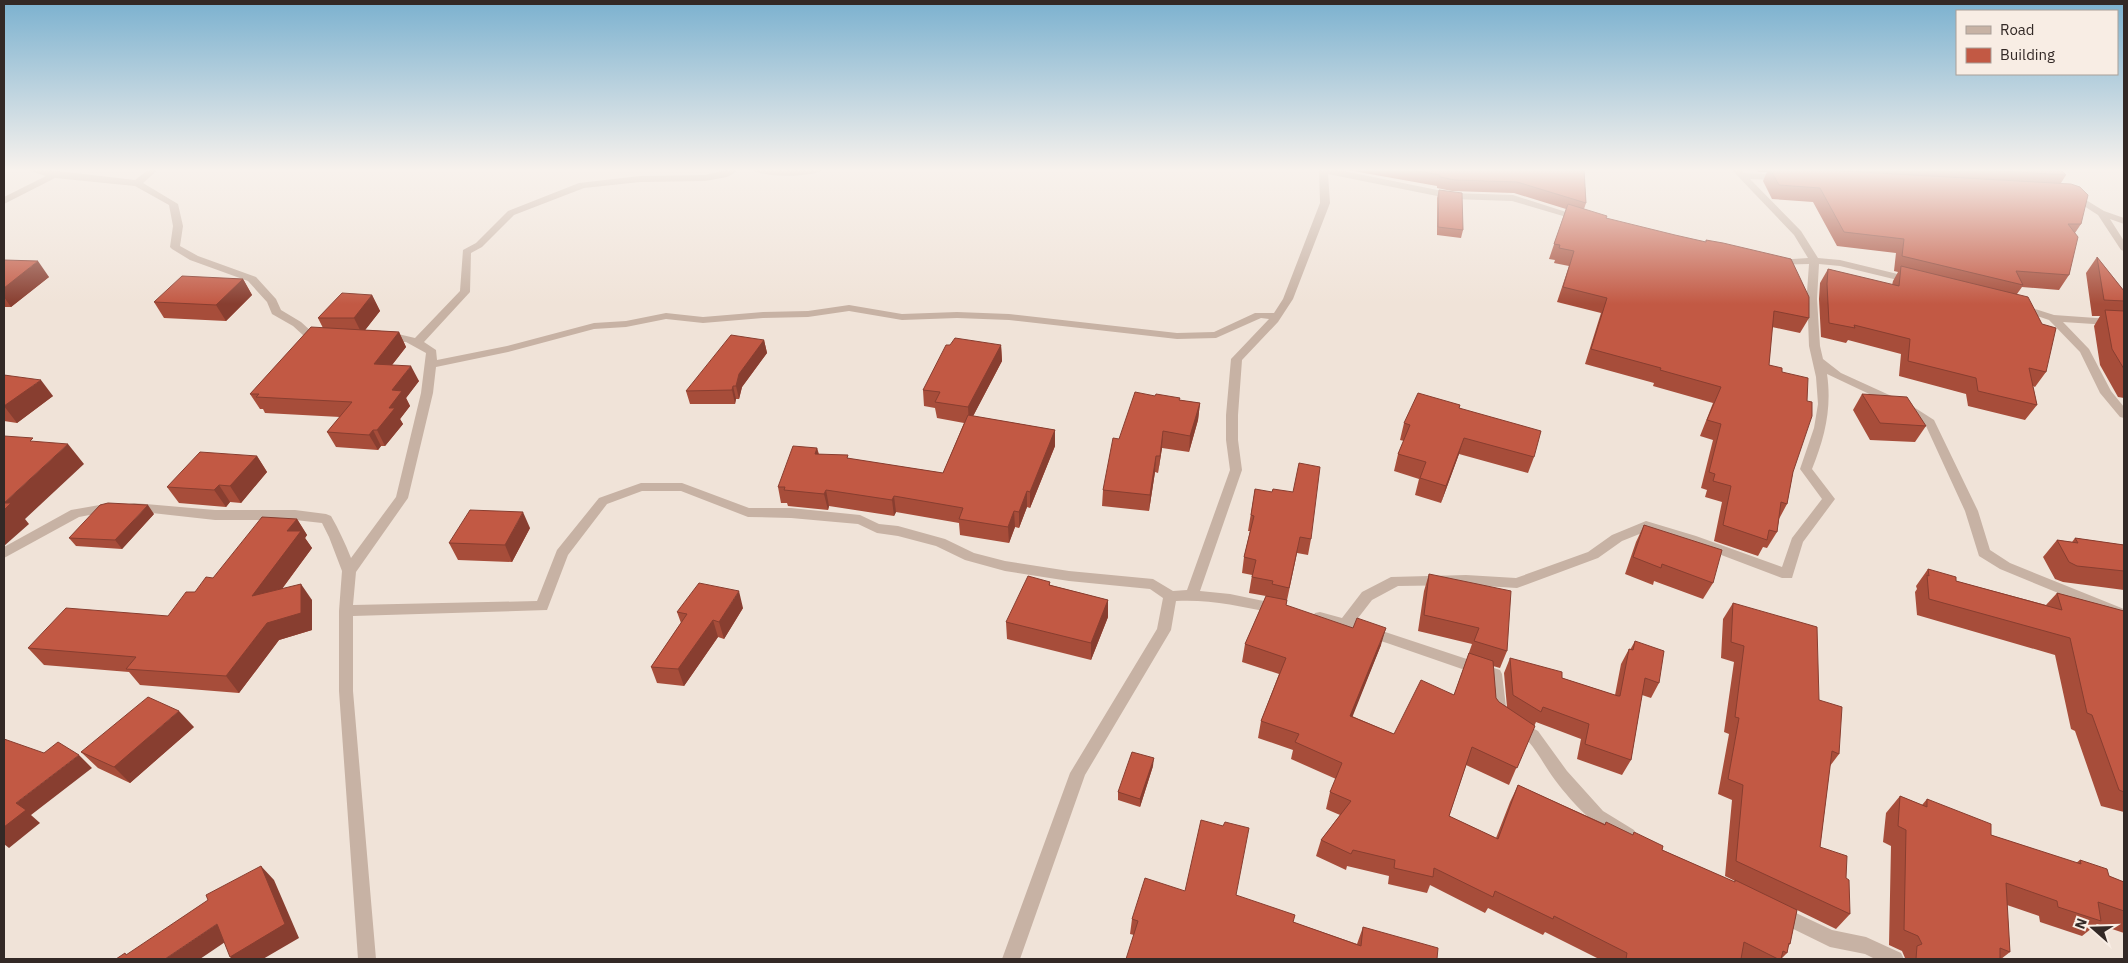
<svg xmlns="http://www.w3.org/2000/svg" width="2128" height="963" font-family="'IBM Plex Sans',sans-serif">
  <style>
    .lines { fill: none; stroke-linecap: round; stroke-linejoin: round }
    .minor { fill: #c7b2a4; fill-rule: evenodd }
    .wall { fill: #a74d3a }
    .shaded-wall { fill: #883e30 }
    .building { fill: #c25944; stroke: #883e30 }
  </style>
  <rect width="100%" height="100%" fill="#f0e3d8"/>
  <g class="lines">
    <path class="minor" d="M23,169H41L135,180L149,169H159L143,183L178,204L183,226L180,246L198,256L256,277L276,299L281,310L301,322L312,332L324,335L325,337L320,340L304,336L293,326L272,314L267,302L248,281L190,260L172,249L170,247L173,226L169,205L135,186L55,178L4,204V197L46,176Z
      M729,169H742L727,177L705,181L640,182L584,188L514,215L482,247L471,253L470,292L424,342L436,350L437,360L507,346L594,323L626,321L666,313L703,317L763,312L808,311L849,305L902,314L957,312L1009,314L1177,333L1214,332L1255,313H1274L1283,299L1320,203L1319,169H1334L1452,193L1513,195L1585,218L1580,221L1512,201L1452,199L1328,174L1330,203L1293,299L1278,322L1242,360L1238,415V440L1242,470L1200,591L1230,594L1278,604L1283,605L1285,609L1283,613L1278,614C1244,607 1211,599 1176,601L1171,630L1085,775L1020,959H1002L1070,773L1157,629L1163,598L1150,589L1069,581L1005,571L965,560L936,546L898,536L877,533L858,524L791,518L748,517L681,491H642L607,504L568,555L547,610L353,616V691L376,959H358L339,691V611L342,571L329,537L322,523L295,520H215L134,511L129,510L128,507L129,504L134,503L215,510H295L326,514L331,516C339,530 345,543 351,558L396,497L421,393L426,353L406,342L385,340L380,337L381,335L398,334L415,338L460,291L463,250L476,243L508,211L579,183L640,176L705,175ZM849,311L902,320L957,318L1009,320L1177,339L1216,338L1261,318L1269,319L1231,359L1226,415V440L1230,470L1187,590L1173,591L1153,579L1069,571L1005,561L974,553L945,539L898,526L879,524L860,515L791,508H749L682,483H641L599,498L557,550L537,601L353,605L356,572L408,498L433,393L436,367L508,352L594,329L626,327L666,319L703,323L763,318L808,317Z
      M749,169H826C813,178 762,178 749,169Z
      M1731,169H1741L1744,173L1785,175V179L1782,180L1750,179L1801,231L1818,258L1840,260L1914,278V282L1910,283L1840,266L1819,264L1817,299L1820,346L1823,359L1841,373L1909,404L1934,420L1978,511L1990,550L2010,563L2124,609V620L2000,569L1979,556L1965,511L1926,426L1901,409L1827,374C1832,408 1825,437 1812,469L1835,499L1803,542L1792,578H1782L1687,542L1647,531L1622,541L1598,558L1517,588L1466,585L1398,586L1372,600L1355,622L1500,670L1502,674L1507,715L1504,719L1499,721L1494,719L1491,715L1488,678L1387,643L1315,621L1313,617L1315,613L1320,612L1342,618L1362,592L1391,577L1466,575L1516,578L1588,552L1612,535L1646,521L1696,536L1782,567L1792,538L1822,499L1800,469L1814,428L1818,404L1816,377L1809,346L1807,292L1809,264L1773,265L1772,263L1777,260L1808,258L1794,235Z
      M2073,192L2104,211L2124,218V224L2110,219L2124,241V251L2121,250L2098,215L2070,197L2068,195Z
      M2020,304L2054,315L2124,320V326L2063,322L2089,349L2111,391L2124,407V418L2120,417L2100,393L2080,352L2049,320L2016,309L2015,307L2016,305Z
      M111,503L116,504L117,507L116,510L79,517L4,558V547L71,510Z
      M1518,720L1538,731L1567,771L1603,811L1634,830L1636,835L1634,840L1628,842C1598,831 1574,805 1555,780C1545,767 1538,752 1528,741C1522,735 1514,734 1510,726L1513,721Z
      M1779,905L1832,930L1866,937L1901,953L1904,959H1875L1865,954L1830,947L1773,919L1770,913L1773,907Z"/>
  </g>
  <path class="wall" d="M1342,169H1584L1586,203L1584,209L1606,218L1809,318L1800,333L1772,327L1769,365L1782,372L1793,472L1787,504L1779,519L1777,532L1767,548L1763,547L1758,556L1714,541L1722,502L1705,497L1707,490L1701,488L1713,440L1700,436L1713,403L1653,386L1654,383L1585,364L1601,313L1557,302L1569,266L1554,263L1555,260L1549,259L1566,209L1514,193L1452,191L1437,188V186Z
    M1756,169H2060L2066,175L2061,183L2081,224L2075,233L2069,275L2059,290L2022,287L2017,294L2046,372L2035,387L2033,386L2037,405L2025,420L1968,406L1966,394L1899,376L1901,354L1848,340L1846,343L1821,337L1819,299L1820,283L1828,269L1892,285L1893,281L1898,272L1894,271L1896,253L1837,246L1813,202L1772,199L1763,181L1767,172H1758Z
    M1439,190L1463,230L1461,238L1437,235V198Z
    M2097,257L2124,291V398L2118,397L2100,365L2094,326L2100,316H2092L2086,273Z
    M4,260L49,277L11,307H4Z
    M243,279L252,295L226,321L164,318L154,302Z
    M372,295L380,311L365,330L399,332L406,347L392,365L419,381L406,398L410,406L400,419L403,424L385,446H381L378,450L336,447L327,432L340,417L265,413L263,409H260L250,394L323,328L318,318Z
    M764,340L767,353L742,387L739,399H736L735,404H690L686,391Z
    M950,345H1001L1002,361L973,416L1055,430V446L1030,508L1027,507L1019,528L1015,527L1009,543L960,535L959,523L896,512L894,516L829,506L828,510L788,506L787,503H781L778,487L817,448L819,454L943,473L964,423L937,418L935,408L924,406L923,390Z
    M4,375L53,396L17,423L4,421Z
    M1862,394L1926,426L1915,442L1870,440L1853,410Z
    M1179,400L1200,403L1198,420L1189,452L1162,448L1158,473L1155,472L1149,511L1102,506L1103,490L1119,439Z
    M1459,408L1534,457L1528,473L1459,454L1441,503L1415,495L1419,479L1394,471L1398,454L1404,441L1400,440L1404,423Z
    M257,456L267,472L241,503L230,502L226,507L179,503L167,487Z
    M1255,489L1311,539L1308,555L1297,553L1286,605L1381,645L1352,716L1394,734L1454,695L1472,644L1418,631L1424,591L1429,574L1507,651L1500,668L1493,666L1496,698L1499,702L1507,707L1504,673L1510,658L1562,678L1615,695L1621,664L1629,649L1630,650L1635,641L1659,683L1651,698L1642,695L1631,760L1622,775L1577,759L1581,739L1536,722L1509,785L1466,765L1449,816L1496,838L1510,802L1518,785L1734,882L1735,881L1725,876L1732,800L1718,794L1729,734L1724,732L1734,662L1721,658L1723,619L1733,603L1819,700L1839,754L1830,766L1820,847L1846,878L1850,914L1836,929L1797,910L1790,944L1788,947L1787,953L1781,959H1599L1545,932L1543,935L1488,908L1485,913L1430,885L1427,893L1388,884L1389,876L1347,866L1346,870L1316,856L1321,840L1340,815L1326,809L1330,792L1336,779L1291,759L1293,750L1258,738L1261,721L1279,674L1242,662L1245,644L1266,596L1249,593L1252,575L1242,573L1244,557L1250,531H1248Z
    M154,514L122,549L76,546L69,538Z
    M297,519L307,535L305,538L312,548L282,589L312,600V630L279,640L239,693L140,685L129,672L44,665L28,648L168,616L195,592L213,578Z
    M1644,525L1713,583L1703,599L1654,581L1653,585L1625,574L1636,542Z
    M530,528L512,562L458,560L449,543Z
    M2075,538L2124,545V590L2063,582L2055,579L2043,557L2057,540L2072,542Z
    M1928,569L1956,581L2046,605L2057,593L2124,611V812L2101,806L2075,731L2071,729L2055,655L1917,615L1915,592L1917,589L1916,586Z
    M1050,582V585L1108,600V617L1091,660L1007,639L1006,622Z
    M743,608L724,639L718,637L684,686L657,683L651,667L681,623L677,612Z
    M194,727L130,783L98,768L81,752Z
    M1153,766L1140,807L1118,800V792Z
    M1900,796L1922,805L1927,799L1991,835L2076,863L2080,860L2109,876L2124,882V933L2097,924L2082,936L2040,922L2039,916L2007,905L2010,952L2001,959H1903L1905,958L1902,951L1889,945L1891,846L1883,842L1886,813Z
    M1185,891L1236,895L1293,922L1357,944L1363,927L1437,959L1134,935L1130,934L1132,919Z"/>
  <path class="shaded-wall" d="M38,261L49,277L11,307L4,297V288Z
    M243,279L252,295L226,321L216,305Z
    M372,295L380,311L362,334L354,318Z
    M399,332L406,347L381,379L374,364Z
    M764,340L767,353L742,387L739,399L736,386L739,374Z
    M1001,345L1002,361L969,424L968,407Z
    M411,366L419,381L406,398L410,406L400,419L403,424L385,446L377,430L389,408L392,390Z
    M41,380L53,396L17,423L4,406Z
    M733,386L736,399L735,404L732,390Z
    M1200,403L1198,420L1189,452L1190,436Z
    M373,430L381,446L378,450L369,435Z
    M1055,430V446L1030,508V492Z
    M1163,431L1162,448L1158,473L1160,456Z
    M1464,438L1459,454L1441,503L1446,486Z
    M68,444L84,464L25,519L29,524L4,546V503Z
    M817,448L820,464L815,454Z
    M257,456L267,472L241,503L230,486Z
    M1156,456L1155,472L1149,511L1150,495Z
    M219,485L230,502L226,507L214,490Z
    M826,490L829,506L828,510L824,494Z
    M1027,491V507L1019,528V512Z
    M894,496L896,512L894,516L892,500Z
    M148,505L154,514L122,549L115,540Z
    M1014,511L1015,527L1009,543L1008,527Z
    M523,512L530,528L512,562L505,545Z
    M297,519L307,535L305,538L312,548L264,613L252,596L287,531Z
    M301,584L312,600V630L279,640L239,693L226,676L267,623Z
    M739,591L743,608L724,639L719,622Z
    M1108,600V617L1091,660V643Z
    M713,620L718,637L684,686L678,669Z
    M1386,628L1381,645L1346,733L1350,716Z
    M179,711L194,727L130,783L114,767Z
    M79,755L92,768L31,815L40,823L9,848L4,844V827L16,803Z
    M1154,758L1153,766L1140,807V799Z
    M261,866L274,880L299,938L263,959H232L230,957Z
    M217,924L231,938L200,959H165Z"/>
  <path class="building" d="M1407,169H1584L1586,203L1517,182L1455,180L1440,177V175Z
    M1770,169H1808L2071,184L2080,187L2088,195L2081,224H2068L2078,237L2069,275L2016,271L2023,285L1902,256L1904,239L1844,232L1820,188L1779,185Z
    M1970,169H2060L2066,175Z
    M1439,190L1462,193L1463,230L1438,227Z
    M1568,204L1607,216L1606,218L1675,235L1706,242V240L1723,243L1791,259L1809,297V318L1774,311L1769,365L1782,368V372L1808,378L1807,401L1812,402V416L1793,472L1787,504L1781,502L1777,532L1769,530L1767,540L1723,525L1731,486L1713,481L1715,474L1709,472L1721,424L1707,420L1721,387L1660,370L1661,368L1591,349L1607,298L1563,287L1574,251L1559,248L1560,245L1554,244Z
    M2097,257L2124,291V301L2104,300Z
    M4,260L38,261L4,288Z
    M1901,266L2028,297L2042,324L2056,328L2046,372L2029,368L2037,405L1978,391L1976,378L1908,361L1910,339L1854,325L1855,328L1829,323L1827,284L1828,269L1899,286Z
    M182,276L243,279L216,305L154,302Z
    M342,293L372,295L354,318H318Z
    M2105,310L2124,311V369L2112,349Z
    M311,327L399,332L374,364L411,366L392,390L402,391L389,408H395L377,430H373L369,435L327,432L352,402L256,397L259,394H250Z
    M731,335L764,340L739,374L736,386H733L732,390L686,391Z
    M955,338L1001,345L968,407L935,402L940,392L923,390L946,345H950Z
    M4,375L41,380L4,406Z
    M1135,392L1155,396L1156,394L1180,398L1179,400L1200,403L1190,436L1163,431L1160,456H1156L1150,495L1103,490L1113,438L1119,439Z
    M1418,393L1460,405L1459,408L1541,431L1534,457L1464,438L1446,486L1420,478L1426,462L1398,454L1410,425L1404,423Z
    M1862,394L1907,397L1926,426L1880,423Z
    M968,415L1055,430L1030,492L1027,491L1019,512L1014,511L1008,527L959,519L963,508L894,496L892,500L826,490L824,494L784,490L785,487H778L793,446L817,448L815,454L848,455L847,458L943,473Z
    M4,436L33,438L30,441L68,444L4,503H11L4,510Z
    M200,452L257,456L230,486L219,485L214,490L167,487Z
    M1299,463L1320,467L1311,539L1300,537L1289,588L1272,584L1273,581L1252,577L1256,560L1244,557L1254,516L1251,515L1255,489L1272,492L1273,489L1293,492Z
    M108,503L148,505L115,540L69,538L100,505Z
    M470,510L523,512L505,545L449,543Z
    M262,517L297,519L287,531H301L252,596L301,584V613L267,623L226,676L126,669L136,657L28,648L66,608L168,616L186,592H195L206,577L213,578Z
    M1644,525L1722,550L1713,583L1662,564L1661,568L1633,557Z
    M2075,538L2124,545V571L2077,566L2069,562L2057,540L2078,543Z
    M1928,569L1956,577V581L2062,610L2057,593L2124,611V792L2119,790L2092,715L2087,713L2070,638L1929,599L1927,575L1929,576Z
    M1429,574L1511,591L1507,651L1474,641L1479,628L1424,615Z
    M1028,576L1050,582L1049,585L1108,600L1091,643L1006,622Z
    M699,583L739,591L719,622L713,620L678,669L651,667L687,614L677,612Z
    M1266,596L1287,600L1286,605L1353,628L1357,618L1386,628L1350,716L1394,734L1421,680L1454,695L1469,653L1493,661L1496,698L1499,702L1535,726L1517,768L1472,747L1449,816L1498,839L1518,785L1605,825L1606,822L1633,835L1634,832L1663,846L1662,850L1735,882V880L1797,910L1790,944L1789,943L1787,953L1783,951L1781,959H1778L1744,942L1741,959H1626L1627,953L1554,916L1553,919L1495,891L1493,897L1434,868L1433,877L1394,868L1395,860L1353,850L1351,854L1321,840L1351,801L1330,792L1342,763L1295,742L1299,734L1261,721L1286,658L1245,644Z
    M1733,603L1817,627L1819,700L1842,707L1839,754L1832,751L1820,847L1847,856L1846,878L1849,880L1850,914L1736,861L1743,785L1728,779L1739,718L1735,717L1744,646L1731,642Z
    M1635,641L1664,651L1659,683L1645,678L1631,760L1585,744L1589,724L1543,707L1541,712L1513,695L1510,658L1562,672V678L1618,696H1620L1629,649L1633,650Z
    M148,697L179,711L114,767L81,752Z
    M4,739L44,753L58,742L79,755L16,803L26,810L4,827Z
    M1132,752L1154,758L1140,799L1118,792Z
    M1900,796L1927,807V799L1991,824V835L2081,864L2080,860L2107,869L2109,876L2124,882V911L2098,902L2101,921L2058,907L2057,901L2006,883L2010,952L2000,948V959H1916L1917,946L1922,944L1918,936L1904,930L1906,830L1898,826Z
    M1201,820L1223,826L1225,822L1249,828L1236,895L1295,915L1293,922L1361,946L1363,927L1438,948L1437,959H1126L1138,921L1132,919L1145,878L1185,891Z
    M261,866L285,924L230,957L217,924L165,959H116L125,953L126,955L208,900L206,895Z"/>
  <linearGradient id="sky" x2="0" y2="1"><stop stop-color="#7bb1cf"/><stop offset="0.56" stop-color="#f8f2ed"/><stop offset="1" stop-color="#f8f2ed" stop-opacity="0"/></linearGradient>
  <rect width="2128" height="304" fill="url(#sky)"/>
  <rect width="2128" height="963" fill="none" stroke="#332926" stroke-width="10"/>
  <rect x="1956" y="10" width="162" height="65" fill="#f8ede4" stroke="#a99f98"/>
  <rect x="1966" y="26" width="25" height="8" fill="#c7b2a4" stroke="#a99f98"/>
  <text x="2000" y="35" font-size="15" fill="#332926">Road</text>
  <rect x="1966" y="48" width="25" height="15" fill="#c25944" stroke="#a99f98"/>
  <text x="2000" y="60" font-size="15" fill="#332926">Building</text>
  <g transform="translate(2093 928) rotate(290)" stroke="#f8ede4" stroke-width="4" paint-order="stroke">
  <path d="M0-4L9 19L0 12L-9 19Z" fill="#332926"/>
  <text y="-8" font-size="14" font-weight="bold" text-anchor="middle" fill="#332926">N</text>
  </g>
</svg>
